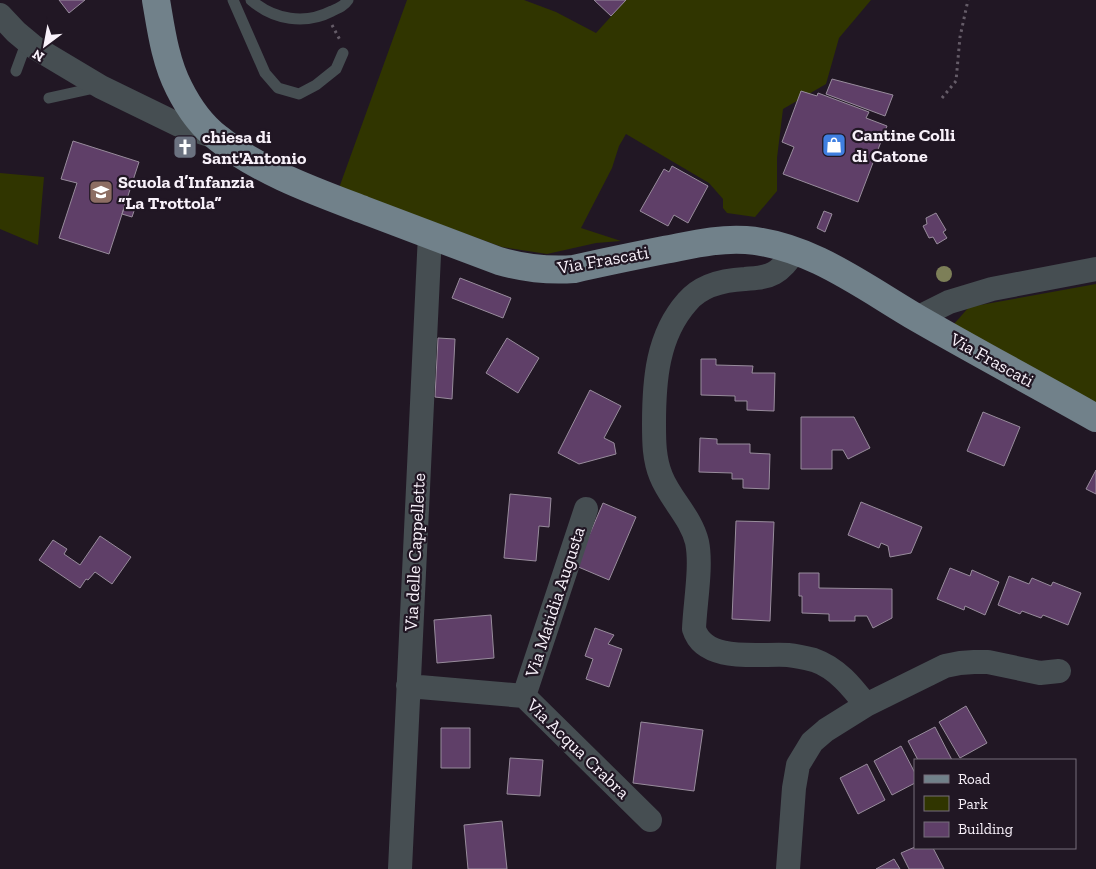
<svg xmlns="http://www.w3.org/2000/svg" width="1096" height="869" font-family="'Zilla Slab',serif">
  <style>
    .green { fill: #303500 }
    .building { fill: #5f3f68; stroke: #988c9c }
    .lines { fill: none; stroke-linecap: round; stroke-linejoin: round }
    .path { stroke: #655c68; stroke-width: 3; stroke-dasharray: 2.5 4; stroke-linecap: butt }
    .service { stroke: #464e52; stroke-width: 11 }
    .minor { stroke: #464e52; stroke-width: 24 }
    .primary { stroke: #71818a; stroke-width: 28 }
    .tree { fill: #7d7f58 }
    .labels { text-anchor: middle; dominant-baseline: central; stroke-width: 4.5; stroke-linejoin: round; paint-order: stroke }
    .poi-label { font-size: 18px; font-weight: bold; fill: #f8f1fa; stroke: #211724; text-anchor: start }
    .street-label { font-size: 18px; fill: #f8f1fa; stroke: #211724 }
  </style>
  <rect width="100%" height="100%" fill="#211724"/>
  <path class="green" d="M407,0H524L556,12L596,33L626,0H871L839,38L826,84L783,109L777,158V191L755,217L727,213L723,208V199L709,183L626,134L619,146L612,168L581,228L621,241L596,243L547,254L502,247L339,188Z
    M0,173L44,177L38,245L0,229Z
    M1096,284V403L954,324L969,307Z"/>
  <path class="building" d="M59,0H85L69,13Z
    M594,0H626L611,16Z
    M832,79L893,95L885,116L826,94Z
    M801,91L817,96L818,93L869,112L866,118L887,126L858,202L783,174L794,147L782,142Z
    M181,138L194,142L189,157L176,153Z
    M73,141L139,162L109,254L59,238L77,183L61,179Z
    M672,166L708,186L688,223L674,215L668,226L640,211L664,169L669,172Z
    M126,201L136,205L132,217L122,214Z
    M824,211L832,214L825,232L817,228Z
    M936,213L946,230L943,232L947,238L937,244L933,237L929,238L923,226L927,224L926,218Z
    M460,278L511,298L503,318L452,298Z
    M438,338L455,339L452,399L435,397Z
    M507,338L539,358L518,393L486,373Z
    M701,359H716V365L753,366L752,373H775L774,411L747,410V401H735V396L701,395Z
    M590,390L621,406L604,438L614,443L616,454L579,464L558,453Z
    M983,412L1020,427L1004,466L967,451Z
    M801,417H854L870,448L848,459L843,450H832V469H801Z
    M700,438L717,439V444H750V453L770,454L769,489L743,488V479H732V473L699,472Z
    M1096,470V494L1086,489Z
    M510,494L551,498L549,527L539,526L536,561L504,558Z
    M861,502L922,527L911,553L890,557L888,546L881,543L879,548L848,535Z
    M603,503L636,517L609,580L576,566Z
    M736,521L774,522L770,621L732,619Z
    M100,536L131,557L112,584L95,572L88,580L86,579L80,588L39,560L53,540L67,549L64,554L80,565Z
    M950,568L970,576L972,570L999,582L985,615L965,606L964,610L937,599Z
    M799,573H819V588L892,589V618L873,628L867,616H855V621H829V614L802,613V596H799Z
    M1009,576L1029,584L1032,578L1051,586L1053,582L1081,593L1068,625L1043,615L1041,618L1022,611L1020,614L998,605Z
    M491,615L494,658L437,663L434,620Z
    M595,628L614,635L608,644L622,649L609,687L586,679L593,659L585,656Z
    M966,706L987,743L960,758L939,722Z
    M641,722L703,730L694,791L633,783Z
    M935,727L952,760H918L908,741Z
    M441,728H470V768H441Z
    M901,746L915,773V783L892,795L874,761Z
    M510,758L543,760L540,796L507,794Z
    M867,764L885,800L858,814L840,778Z
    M502,821L507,869H468L464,825Z
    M915,847L933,848L944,869H909L901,853Z
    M894,859L900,869H876Z"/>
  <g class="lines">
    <path class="path" d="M332,25L340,40
      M942,98L956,81L960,37L968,0"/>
    <path class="service" d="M233,0L265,73L278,88L299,94L316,85L336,69L343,53
      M251,0C274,20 305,25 332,11C339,8 344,6 348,0
      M16,71L27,41
      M49,98L99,87"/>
    <path class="minor" d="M0,15L16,32L34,47L101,87L179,125L216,137
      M795,251C789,259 783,268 774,273C765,278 755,278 745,279C724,280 701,285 687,302C657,336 654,381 654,424C654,441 654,459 661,476C670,499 691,517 697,542C702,566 695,603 694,629C705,664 761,653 788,655C797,656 806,658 814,660C837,668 852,687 866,705
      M917,318L949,302L992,289L1096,269
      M408,686L524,696L650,820
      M524,696L586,509
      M400,869L430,234
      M788,869L794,788L798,765L812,742L826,730L866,705L945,666L960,663L974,662H988L1040,673L1059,671"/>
    <path class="primary" d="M156,0C161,29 165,61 179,88C188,106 202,126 218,138C260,172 314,191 364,210C409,227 454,244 499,261C524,268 549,271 574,269C604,262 634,256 664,250C691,245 718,238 746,240C810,245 864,287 917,318C976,352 1036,384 1096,418"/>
  </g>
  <circle class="tree" cx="944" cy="274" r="8"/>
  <defs>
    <g id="shop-square" transform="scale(1.25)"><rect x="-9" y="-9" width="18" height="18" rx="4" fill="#3f7fe0" stroke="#211724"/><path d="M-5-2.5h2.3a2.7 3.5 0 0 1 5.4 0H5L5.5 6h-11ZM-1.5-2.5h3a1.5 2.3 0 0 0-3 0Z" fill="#fff"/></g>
    <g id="church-square" transform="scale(1.25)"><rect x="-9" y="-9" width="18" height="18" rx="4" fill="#6b7280" stroke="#211724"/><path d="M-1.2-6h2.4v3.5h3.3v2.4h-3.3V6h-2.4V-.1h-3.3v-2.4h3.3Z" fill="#fff"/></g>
    <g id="school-square" transform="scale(1.25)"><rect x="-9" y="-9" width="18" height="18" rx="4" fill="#8d6e63" stroke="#211724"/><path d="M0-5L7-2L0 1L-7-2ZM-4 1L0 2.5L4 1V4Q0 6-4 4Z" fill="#fff"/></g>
  </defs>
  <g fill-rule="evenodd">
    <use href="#shop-square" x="834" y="145"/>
    <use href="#church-square" x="185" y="147"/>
    <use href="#school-square" x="101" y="192"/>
  </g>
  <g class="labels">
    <g class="poi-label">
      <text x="852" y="135">Cantine Colli<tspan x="852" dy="21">di Catone</tspan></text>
      <text x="202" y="137">chiesa di<tspan x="202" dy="21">Sant'Antonio</tspan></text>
      <text x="118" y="182">Scuola d’Infanzia<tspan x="118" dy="21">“La Trottola”</tspan></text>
    </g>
    <g class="street-label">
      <text transform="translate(603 260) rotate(-10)">Via Frascati</text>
      <text transform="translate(992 360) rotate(29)">Via Frascati</text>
      <text transform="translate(415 552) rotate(-87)">Via delle Cappellette</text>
      <text transform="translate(555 602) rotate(-72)">Via Matidia Augusta</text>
      <text transform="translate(578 749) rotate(44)">Via Acqua Crabra</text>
    </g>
  </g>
  <rect x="914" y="759" width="162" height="90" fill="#211724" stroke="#776e7a"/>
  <rect x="924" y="775" width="25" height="8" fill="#71818a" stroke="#776e7a"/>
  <text x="958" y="784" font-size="15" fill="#f8f1fa">Road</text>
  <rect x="924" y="796" width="25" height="15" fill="#303500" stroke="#776e7a"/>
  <text x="958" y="809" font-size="15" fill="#f8f1fa">Park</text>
  <rect x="924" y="822" width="25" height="15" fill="#5f3f68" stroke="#776e7a"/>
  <text x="958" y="834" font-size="15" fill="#f8f1fa">Building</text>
  <g transform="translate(45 45) rotate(212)" stroke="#211724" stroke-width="4" paint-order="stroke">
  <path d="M0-4L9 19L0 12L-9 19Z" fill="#f8f1fa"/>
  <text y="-8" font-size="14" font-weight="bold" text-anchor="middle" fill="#f8f1fa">N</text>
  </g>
</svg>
